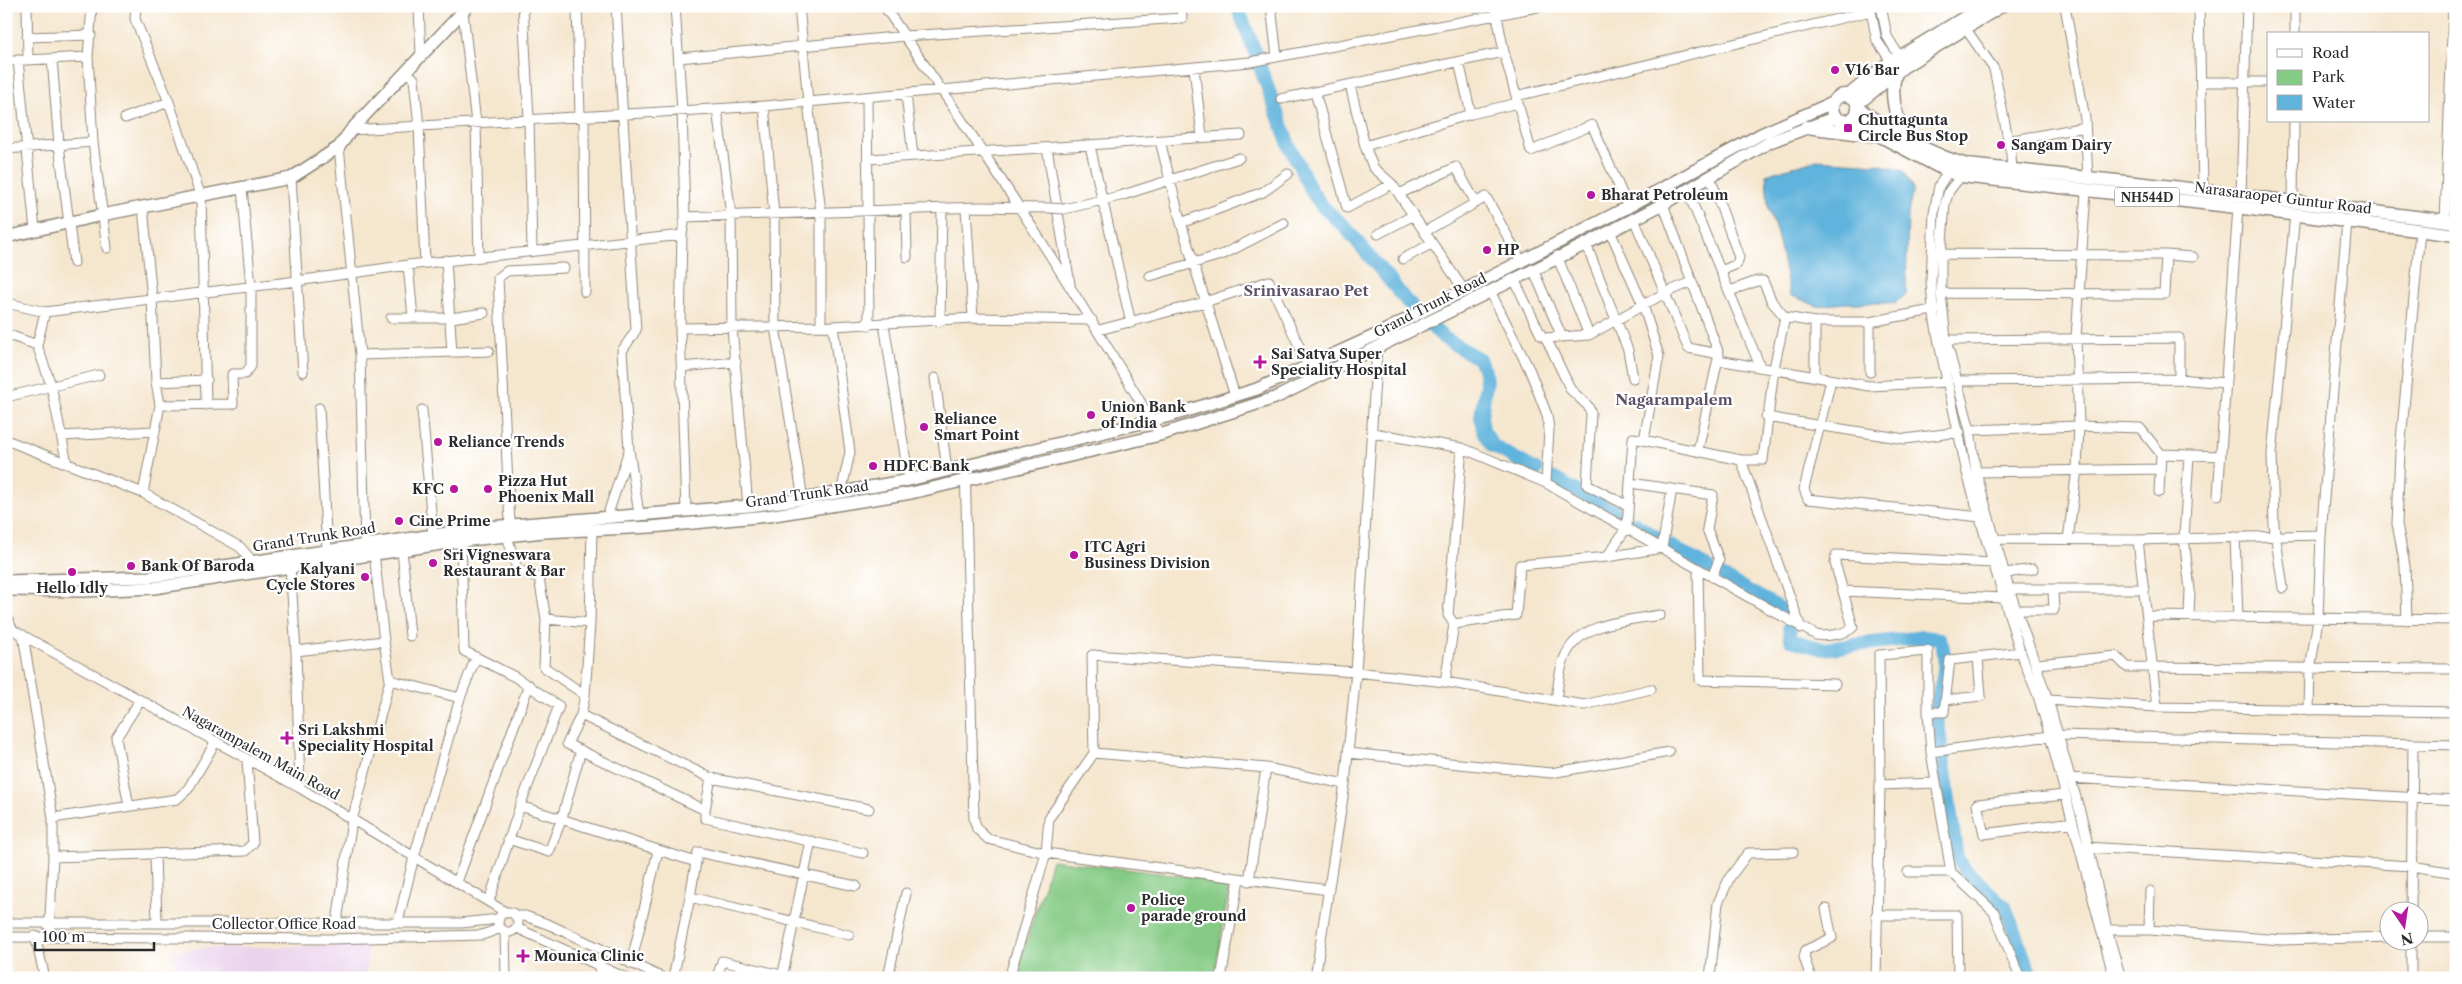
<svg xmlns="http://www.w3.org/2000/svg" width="2462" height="984" font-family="'Libre Caslon Text',serif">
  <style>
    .built { fill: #ead1ec }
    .green { fill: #85cb85; stroke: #587b58 }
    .water { fill: #61b3dc; stroke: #466f84 }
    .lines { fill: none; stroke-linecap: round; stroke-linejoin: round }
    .river { stroke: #61b3dc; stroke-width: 14 }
    .minor-casing { stroke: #90887c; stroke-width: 11 }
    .major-casing { stroke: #90887c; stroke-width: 14 }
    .highway-casing { stroke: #90887c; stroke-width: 15 }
    .minor { stroke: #fff; stroke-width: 9 }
    .major { stroke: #fff; stroke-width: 11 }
    .highway { stroke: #fff; stroke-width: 12 }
    .minor-bridge-casing { stroke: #90887c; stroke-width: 11; stroke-linecap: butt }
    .minor-bridge { stroke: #fff; stroke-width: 9 }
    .poi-dot { fill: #b5179e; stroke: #fff; stroke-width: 2 }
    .labels { text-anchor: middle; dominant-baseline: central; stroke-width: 4.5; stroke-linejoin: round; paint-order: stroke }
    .shield { fill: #fff; stroke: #6b6b6b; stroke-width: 1 }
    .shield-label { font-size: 12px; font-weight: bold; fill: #2b2b2b }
    .poi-label { font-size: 14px; font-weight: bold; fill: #2b2b2b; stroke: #fff; text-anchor: start }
    .street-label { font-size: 14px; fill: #2b2b2b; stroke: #fff }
    .neighbourhood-label { font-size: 15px; font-weight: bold; fill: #5b5167; stroke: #fff }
  </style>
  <rect width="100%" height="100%" fill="#fff"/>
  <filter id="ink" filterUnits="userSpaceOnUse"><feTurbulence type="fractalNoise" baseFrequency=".02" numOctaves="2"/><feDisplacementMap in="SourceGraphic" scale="10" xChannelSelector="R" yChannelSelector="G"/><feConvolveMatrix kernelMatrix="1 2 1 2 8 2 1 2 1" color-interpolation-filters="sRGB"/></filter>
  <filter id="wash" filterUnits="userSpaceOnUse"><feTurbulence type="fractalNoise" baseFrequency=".0096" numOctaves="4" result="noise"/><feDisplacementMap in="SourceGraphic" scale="20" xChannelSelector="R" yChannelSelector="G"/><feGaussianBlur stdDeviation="1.12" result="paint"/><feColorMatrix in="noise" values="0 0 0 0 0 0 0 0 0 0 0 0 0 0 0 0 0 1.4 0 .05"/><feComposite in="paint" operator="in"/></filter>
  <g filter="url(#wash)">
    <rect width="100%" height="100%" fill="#f5e6ce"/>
    <path class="built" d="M368,945L366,978H180L171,951L209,948Z"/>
    <path class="green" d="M1052,860L1230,882L1214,978H1015Z"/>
    <path class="water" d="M1814,160L1878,164L1904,171L1913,189L1908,214L1906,295L1894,303H1846L1817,306L1790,295L1778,238L1768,206L1766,175Z"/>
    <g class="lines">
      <path class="river" d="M1237,6L1256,54
        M1260,67L1289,145L1312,192L1322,206L1345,227L1415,311L1444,338L1479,359L1485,371L1486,385L1481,416L1483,430L1493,446L1536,470
        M1552,478L1621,515
        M1633,523L1659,539
        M1669,545L1709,568
        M1720,575L1785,611L1788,615
        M1789,628L1791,640L1823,649L1923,637L1940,639C1950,662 1941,684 1936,707
        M1937,718L1941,744
        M1943,757L1957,858L1966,871L2005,907L2032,978"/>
    </g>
  </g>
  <g filter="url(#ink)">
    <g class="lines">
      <g class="minor-casing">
        <path id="minor" d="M27,6L28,60
          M92,6L88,57L93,142L107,248
          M136,6L135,19L169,102L201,197L206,405
          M419,6L421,56
          M523,6L529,119L532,251
          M577,6L580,116
          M616,6L636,330L622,351L629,450L639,514
          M675,6L682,110L685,217L682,235L680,328L686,511
          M799,6L808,102L821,212V326
          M884,6C981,146 1074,288 1160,435
          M1271,6L1277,57
          M1495,6L1504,52L1531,151L1592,125L1628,207
          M1870,6L1877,41L1894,65
          M1881,6L1887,36L1902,61
          M2065,6L2085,119L2088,179
          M2199,6L2203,190
          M463,12L476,123L479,257
          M1963,25L1994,69L2011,154L2012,171
          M2295,34V6
          M27,37L91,35
          M679,58L905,36L1182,18L1181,6
          M52,59L59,145L74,263
          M18,60L35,230
          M6,61L88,57
          M1459,62L1471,114
          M1194,68L1202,136
          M406,71L414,79L419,126L425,263
          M2202,82H2268
          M1350,85L1365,146L1373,167L1392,184L1464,290
          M1315,92L1347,208L1392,184
          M906,94L913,156
          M1516,96L1871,11
          M867,97L869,325
          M1281,99L1504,52
          M764,106L774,214L775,327L803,499
          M717,109L731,215L732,328L748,506
          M584,116L585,292
          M125,118L169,102
          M351,130L764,106L1250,62L1543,6
          M1160,141L1181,223L1235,396
          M2008,141L2085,127
          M1090,146L1131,323
          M1365,146L1471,114L1518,103
          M339,147L360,355L365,544
          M1047,148L1070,284
          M6,149L93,142
          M869,159L1241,135
          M1951,167L1939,186L1934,212L1931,281L1933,310L1939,343L1967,473L1986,539L2020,651L2038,696L2050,736L2114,978
          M1964,172L1949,191L1945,204L1941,254V293L1946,340L1970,430L1976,472L2009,589L2048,700L2083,822L2107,930L2121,978
          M1710,177L1739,257L1737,264L1721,271
          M291,178L303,372
          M1687,190L1760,366
          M1399,194L1456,167L1476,203
          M2241,195L2247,6
          M2293,201L2294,121
          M1663,204L1719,354L1698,450
          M143,208L152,298L156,382L160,405L143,493
          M966,208L973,318
          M1064,209L1120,196L1239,158
          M906,210L907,257
          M685,217L980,207L1050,208
          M1634,219L1688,348L1719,354
          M2445,221L2453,9
          M1181,223L1263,192L1288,174
          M1610,231L1643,305L1659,356L1644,440
          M1424,232L1486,197L1521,261
          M1378,234L1414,215
          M1586,244L1628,350L1633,378
          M1941,254L2166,255
          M1557,256L1589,335
          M1403,259L1431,244
          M446,260L452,353
          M408,265L413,317
          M1533,269L1562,337
          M1150,276L1224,254L1284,223
          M1514,279L1541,335L1546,338
          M1490,291L1530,371L1547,415L1549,429L1546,483
          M1730,291L1757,281H1763L1772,302L1785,317
          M1941,293L2164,294L2166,255L2193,257
          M7,303L45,312L297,281L408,265L682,235
          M391,318H451L484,313
          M940,322L942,209
          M884,324L909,480
          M833,326L850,452L841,493
          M680,328L833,326L973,318L1092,320
          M1099,330L1205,302L1269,281L1308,365
          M6,334L37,345L51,385L67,464
          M1946,340L2179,338V379
          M37,345L45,312
          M360,355L489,351
          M1718,360L1869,386L1948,382
          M682,367L736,362
          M1870,372V322
          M1815,377V322
          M935,378L947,470
          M1831,380L1804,489L1808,499L1981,517
          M1957,381L2179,379L2225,383
          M156,382L207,380
          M6,397L99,375
          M160,405L233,404L232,374H245L251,366V286L242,188
          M319,408L327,550
          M422,410L433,535
          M1766,417L1905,439L1960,432
          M1970,430L2079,426L2140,428L2161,454L2159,492
          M1373,433L1462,448L1546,483L1816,635C1826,637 1847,634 1853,627L1835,563L1836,555L1992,563
          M62,436L154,431
          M6,440L143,493L240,547L253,562L254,566
          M2161,454L2221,456
          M2189,455L2184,538L2190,590L2189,617
          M1741,460L1801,628
          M965,465L974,819L977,829L988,839L1046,853L1009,978
          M1976,472L2160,469
          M1630,483L1713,495L1707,529L1719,560L1712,577
          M2218,495L2238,207
          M1628,506L1587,485L1591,413L1588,406L1571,390L1546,338L1589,335L1665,293L1691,282
          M607,517L628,453
          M510,525L498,278L507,271L564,268
          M592,530L590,623L585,695L581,715L567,744L705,810L711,778L869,809
          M507,536L517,569L539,578L546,619
          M2235,537L2238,618
          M1991,539L2138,540L2321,535
          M2068,540L2077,469L2079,426L2076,338L2086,191
          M2138,540L2157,707
          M461,541L464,651L515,677L559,706L520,806L489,901
          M402,550L410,636
          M1607,557L1627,527L1633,438L1741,460H1763L1774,368L1785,317L1815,322H1870L1937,309
          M290,566L296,651L300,788
          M1698,569L1700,680L1835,684
          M2006,573L2033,569
          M2283,588L2274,525L2272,454L2295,214
          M2009,589H2145
          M1843,591L2004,598
          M2018,610H2054L2053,590
          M6,616L13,630L300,788L507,913
          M2149,616L2456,620
          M2407,620L2405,566L2397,524L2400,452L2420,231
          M1454,624L1448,615L1462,448
          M23,635L53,818V857L49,937
          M296,651L384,641L374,553
          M2037,664L2116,656L2127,667L2456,669
          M390,680L460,698L414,857L398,922
          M1445,682L1454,624L1516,615L1520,565L1607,557L1662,548L1672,489
          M585,695L544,667L546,619L590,623
          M460,698L476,657
          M1556,700C1558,687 1559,671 1564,659C1578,621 1627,621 1660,615
          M1945,700L1981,696L1978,657
          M2048,700L2157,707L2456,712
          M2309,710L2310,670L2318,619L2321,535L2347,221
          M1928,712H1944L1950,660L2021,652
          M581,715L711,778
          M2057,735L2456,745
          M1931,752L2050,736
          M1094,753L1266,768L1345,784
          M1348,753L1551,773L1669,752
          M2069,778L2456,800
          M1880,785L1936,783
          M2065,795L1977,804L1984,834L2073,822
          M129,806L116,738L139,702
          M520,806L696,862L690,897L849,935
          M705,810V818L863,853
          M53,818L177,799L188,789L216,741
          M508,839L549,852L562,818L581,750
          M2085,847L2411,866L2456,873
          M155,854L157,923
          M53,857L245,851L253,843L247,760
          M696,862L698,852L856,886
          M1908,872H1951
          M1249,881L1266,768
          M457,882L529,685
          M1329,890L1046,853L1049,818L1094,753L1092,655L1356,672L1445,682L1584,705L1651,689
          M2411,912L2413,744
          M498 922a10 10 0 1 1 20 0a10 10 0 1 1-20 0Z
          M1876,915H1957L1958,978
          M515,916H525L550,925L663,978
          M337,922L352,820L390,680L384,641
          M6,923H461L499,919
          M517,928L626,978
          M2107,930H2149L2282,940L2390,937
          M2149,930L2150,891
          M505,931L506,978
          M35,936L45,978
          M6,937L331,939L482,935L501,928
          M2420,937H2456
          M2411,942V978
          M631,964L658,851
          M599,978L600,964
          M673,978L690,897
          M717,978L722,961L794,978
          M782,978L811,841
          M888,978L906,893
          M1221,978L1239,879
          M1315,978L1345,784L1356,672L1377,348
          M1710,978L1718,903L1730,877L1748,853L1793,852
          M1811,978L1804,957L1806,950L1832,938L1826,909
          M1876,978L1880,785L1879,655L1928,651V712L1931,752L1951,872L1994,912L2020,978"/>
      </g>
      <g class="major-casing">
        <path id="major" d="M6,237L102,215L291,178L339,147L351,130L468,6
          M6,581L149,577L488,527L748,506L803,499L909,480L1170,416L1257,389L1374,336L1628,207L1761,134L1834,102
          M6,590L84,591L154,588L461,541L544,532L651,527L768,516L911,493L1160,435L1275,398L1586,244L1663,204L1770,142L1836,117"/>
      </g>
      <g class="highway-casing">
        <path id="highway" d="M1896,72C1889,95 1895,117 1907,138
          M1832 108a13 13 0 1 1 26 0a13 13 0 1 1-26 0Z
          M1848,96L1885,66L1984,6
          M1857,104L1903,67L2001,6
          M1858,108C1890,131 1929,154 1967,165L2173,187L2456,222
          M1850,120L1947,171L1962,176L2220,205L2456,235
          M1806,127L1871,135"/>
      </g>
      <use href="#minor" class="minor"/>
      <use href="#major" class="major"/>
      <use href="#highway" class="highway"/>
      <g class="minor-bridge-casing">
        <path id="minor-bridge" d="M1050,208L1064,209"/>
      </g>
      <use href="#minor-bridge" class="minor-bridge"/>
    </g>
  </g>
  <g class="poi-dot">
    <circle cx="1835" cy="70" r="5"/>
    <rect x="1843" y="123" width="10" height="10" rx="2.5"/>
    <circle cx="2001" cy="145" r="5"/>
    <circle cx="1591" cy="195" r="5"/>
    <circle cx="1487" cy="250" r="5"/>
    <path d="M1257.5 354.5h5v5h5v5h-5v5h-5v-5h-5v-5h5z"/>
    <circle cx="1091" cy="415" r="5"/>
    <circle cx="924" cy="427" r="5"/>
    <circle cx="438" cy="442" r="5"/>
    <circle cx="873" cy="466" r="5"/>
    <circle cx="454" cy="489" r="5"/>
    <circle cx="488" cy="489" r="5"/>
    <circle cx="399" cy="521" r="5"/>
    <circle cx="1074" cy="555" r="5"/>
    <circle cx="433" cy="563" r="5"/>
    <circle cx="131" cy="566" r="5"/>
    <circle cx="72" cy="572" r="5"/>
    <circle cx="365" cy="577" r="5"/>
    <path d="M284.5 730.5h5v5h5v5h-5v5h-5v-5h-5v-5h5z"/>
    <circle cx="1131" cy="908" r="5"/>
    <path d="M520.5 948.5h5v5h5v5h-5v5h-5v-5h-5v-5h5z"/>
  </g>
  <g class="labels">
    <rect class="shield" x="2114.5" y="187.5" width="65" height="19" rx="4"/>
    <g class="shield-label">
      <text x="2147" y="197">NH544D</text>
    </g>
    <g class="poi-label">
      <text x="1845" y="70">V16 Bar</text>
      <text x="1858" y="120">Chuttagunta<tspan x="1858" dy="16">Circle Bus Stop</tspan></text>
      <text x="2011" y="145">Sangam Dairy</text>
      <text x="1601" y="195">Bharat Petroleum</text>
      <text x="1497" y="250">HP</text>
      <text x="1271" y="354">Sai Satya Super<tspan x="1271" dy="16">Speciality Hospital</tspan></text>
      <text x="1101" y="407">Union Bank<tspan x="1101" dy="16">of India</tspan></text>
      <text x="934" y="419">Reliance<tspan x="934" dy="16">Smart Point</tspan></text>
      <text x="448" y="442">Reliance Trends</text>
      <text x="883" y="466">HDFC Bank</text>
      <text x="498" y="481">Pizza Hut<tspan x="498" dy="16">Phoenix Mall</tspan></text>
      <text x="444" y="489" text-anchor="end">KFC</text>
      <text x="409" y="521">Cine Prime</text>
      <text x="1084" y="547">ITC Agri<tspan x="1084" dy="16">Business Division</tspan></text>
      <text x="443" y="555">Sri Vigneswara<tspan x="443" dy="16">Restaurant &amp; Bar</tspan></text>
      <text x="141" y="566">Bank Of Baroda</text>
      <text x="355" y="569" text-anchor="end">Kalyani<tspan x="355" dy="16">Cycle Stores</tspan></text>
      <text x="72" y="588" text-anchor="middle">Hello Idly</text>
      <text x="298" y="730">Sri Lakshmi<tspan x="298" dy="16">Speciality Hospital</tspan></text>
      <text x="1141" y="900">Police<tspan x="1141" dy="16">parade ground</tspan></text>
      <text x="534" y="956">Mounica Clinic</text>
    </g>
    <g class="street-label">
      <text transform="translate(2283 198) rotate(7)">Narasaraopet Guntur Road</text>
      <text transform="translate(1430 305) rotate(-27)">Grand Trunk Road</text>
      <text transform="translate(807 494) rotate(-8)">Grand Trunk Road</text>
      <text transform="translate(314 537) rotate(-9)">Grand Trunk Road</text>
      <text transform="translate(261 753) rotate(29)">Nagarampalem Main Road</text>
      <text x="284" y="924">Collector Office Road</text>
    </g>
    <g class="neighbourhood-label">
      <text x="1306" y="290">Srinivasarao Pet</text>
      <text x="1674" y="399">Nagarampalem</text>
    </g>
  </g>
  <rect width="2462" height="984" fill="none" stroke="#fff" stroke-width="25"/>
  <rect x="2267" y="32" width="162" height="90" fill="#ffffff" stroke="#aaaaaa"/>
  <rect x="2277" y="49" width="25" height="8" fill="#ffffff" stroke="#aaaaaa"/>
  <text x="2312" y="58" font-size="15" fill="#2b2b2b">Road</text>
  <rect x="2277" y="70" width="25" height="15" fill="#85cb85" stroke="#aaaaaa"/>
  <text x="2312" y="82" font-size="15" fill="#2b2b2b">Park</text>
  <rect x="2277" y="95" width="25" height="15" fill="#61b3dc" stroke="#aaaaaa"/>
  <text x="2312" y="108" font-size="15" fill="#2b2b2b">Water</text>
  <g transform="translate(2404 926) rotate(167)"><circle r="24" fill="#ffffff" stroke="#aaaaaa"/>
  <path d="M0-4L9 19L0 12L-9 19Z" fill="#b5179e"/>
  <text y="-8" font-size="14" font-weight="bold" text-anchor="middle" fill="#2b2b2b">N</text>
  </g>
  <path d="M35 942v8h119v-8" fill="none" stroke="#2b2b2b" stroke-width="2.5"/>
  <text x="42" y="942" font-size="15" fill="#2b2b2b" stroke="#ffffff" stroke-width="4" paint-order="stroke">100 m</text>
</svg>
